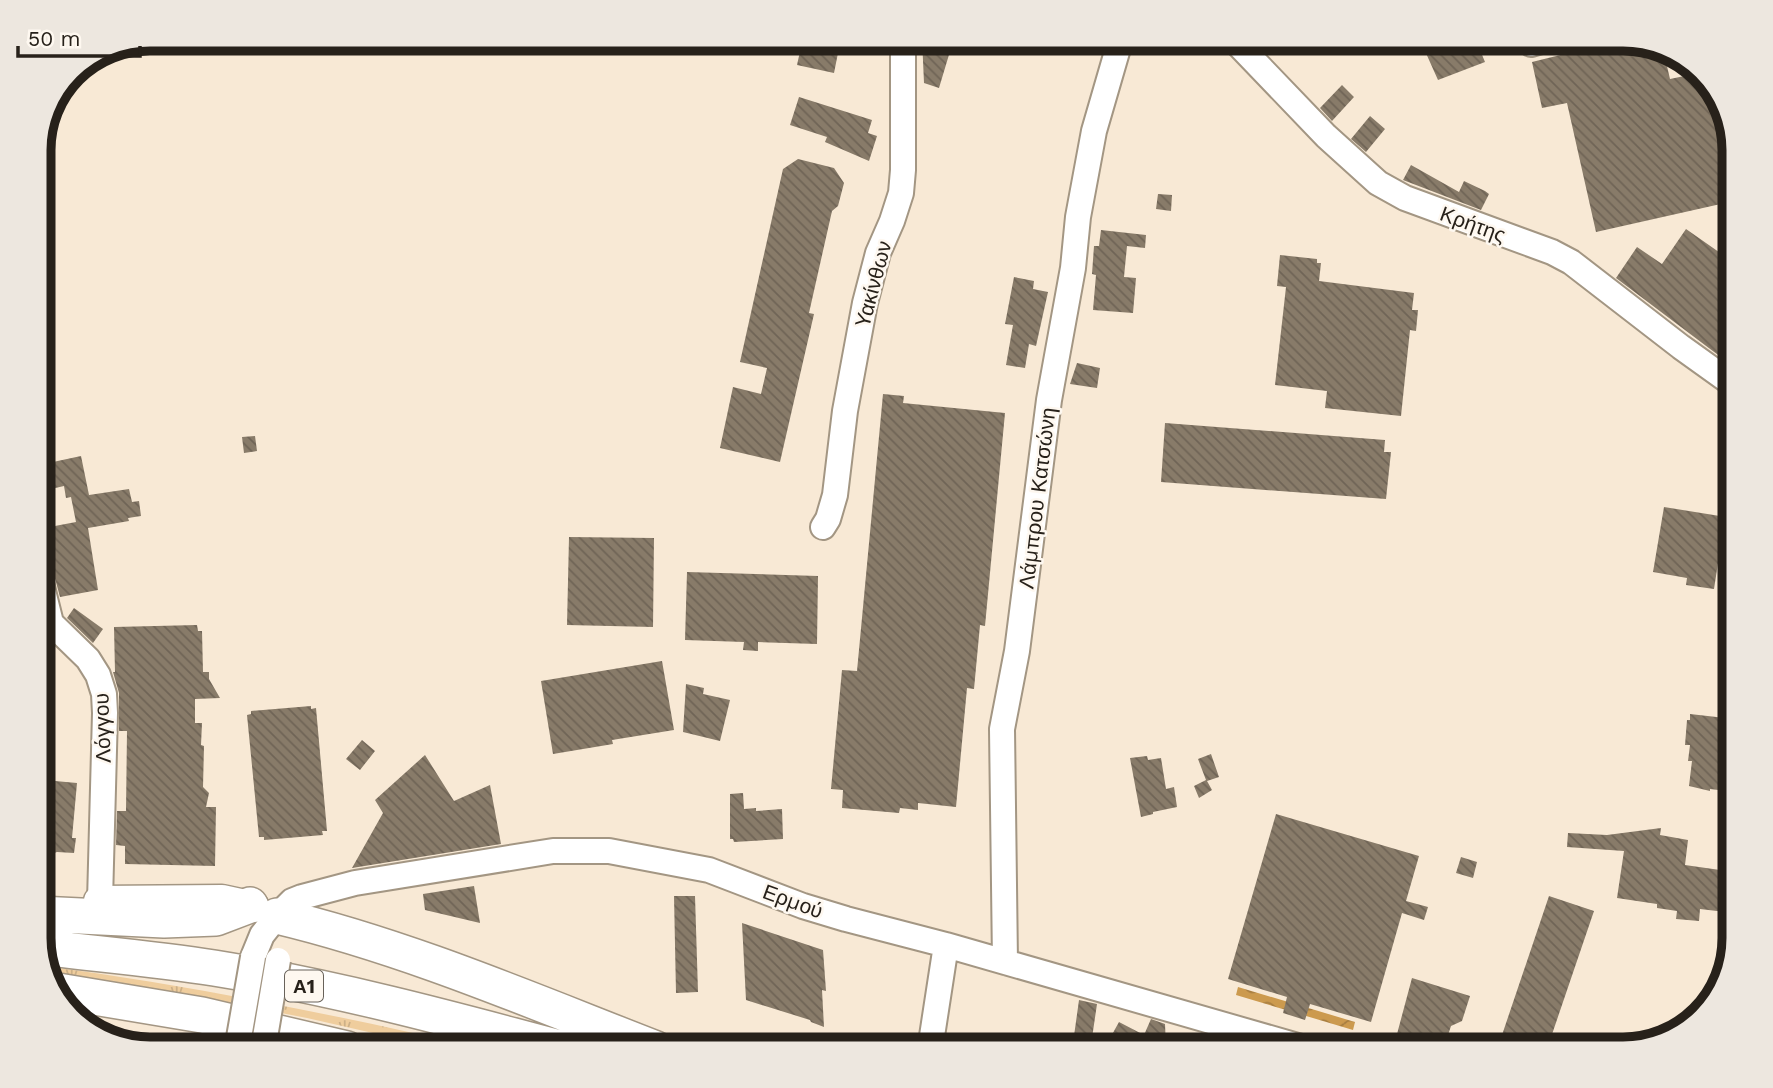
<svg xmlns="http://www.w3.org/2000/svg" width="1773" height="1088" font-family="'Work Sans',sans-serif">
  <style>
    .grass { fill: url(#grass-tufts) }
    .water { fill: url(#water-waves) }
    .building { fill: url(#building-back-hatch) }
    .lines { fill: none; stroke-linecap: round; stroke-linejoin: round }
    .minor-casing { stroke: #a39683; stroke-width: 28 }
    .major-casing { stroke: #a39683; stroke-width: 33 }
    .highway-casing { stroke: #a39683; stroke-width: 38 }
    .minor { stroke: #fff; stroke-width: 24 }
    .major { stroke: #fff; stroke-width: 30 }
    .highway { stroke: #fff; stroke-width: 35 }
    .minor-bridge-casing { stroke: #a39683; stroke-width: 28; stroke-linecap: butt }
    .minor-bridge { stroke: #fff; stroke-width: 24 }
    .labels { text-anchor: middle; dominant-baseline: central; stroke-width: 5; stroke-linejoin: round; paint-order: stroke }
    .shield { fill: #fef8f0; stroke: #68625a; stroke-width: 2 }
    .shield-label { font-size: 19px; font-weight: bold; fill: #27211a }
    .street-label { font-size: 21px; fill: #27211a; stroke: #fef8f0 }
    .rim { fill: none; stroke: #27211a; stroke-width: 9 }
  </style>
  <defs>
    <pattern id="grass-tufts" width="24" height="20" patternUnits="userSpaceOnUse" patternTransform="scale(1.75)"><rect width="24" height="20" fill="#efcd9d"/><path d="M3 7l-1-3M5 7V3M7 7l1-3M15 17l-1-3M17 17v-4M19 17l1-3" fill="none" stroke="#cdb087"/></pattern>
    <pattern id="water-waves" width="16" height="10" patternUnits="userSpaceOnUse" patternTransform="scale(1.75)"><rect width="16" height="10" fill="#cc9a4e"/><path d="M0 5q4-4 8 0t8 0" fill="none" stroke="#a67d40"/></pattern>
    <pattern id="building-back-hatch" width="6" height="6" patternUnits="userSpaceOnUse" patternTransform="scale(1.75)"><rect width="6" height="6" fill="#887b69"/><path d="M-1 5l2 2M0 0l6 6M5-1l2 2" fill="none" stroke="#6f6456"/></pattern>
  </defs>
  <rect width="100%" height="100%" fill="#f8e9d5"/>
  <path class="grass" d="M45,966C193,986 338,1015 483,1049H443L307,1018L209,999L48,975Z"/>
  <path class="water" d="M1238,987L1355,1022L1353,1030L1236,995Z"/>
  <path class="building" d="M803,38H841L834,73L797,65Z
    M922,38H954L939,88L924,83Z
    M1415,38H1475L1485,62L1438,80L1425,51L1420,53Z
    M1625,39L1663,49L1670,79L1699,73L1719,94L1734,143V201L1596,232L1567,103L1542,108L1532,62Z
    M1342,85L1354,97L1332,121L1320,108Z
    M799,97L872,120L868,133L877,136L869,161L825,142L827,137L790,125Z
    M1370,116L1385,129L1366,152L1351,139Z
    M798,159L834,168L844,183L838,206L832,211L809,313L814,314L780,462L720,448L733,387L761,394L767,368L740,362L783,169Z
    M1411,165L1459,192L1464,181L1485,191L1489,194L1481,210L1403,180Z
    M1158,194L1172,195L1171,211L1156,209Z
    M1686,229L1726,257L1734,244V367L1616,278L1637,247L1662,264Z
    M1101,230L1146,235L1145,248L1127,246L1124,277L1136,278L1133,313L1093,310L1096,275L1092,274L1094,246H1099Z
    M1280,255L1317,259V263H1321L1319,281L1414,293L1412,310H1418L1416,331L1410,330L1401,416L1325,408L1327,391L1275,385L1286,287L1277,286Z
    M1014,277L1034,281L1033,289L1048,292L1036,346L1029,344L1025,368L1006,365L1013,325L1005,324Z
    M43,351L54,393L51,394L53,402L46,404L53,430L39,434V352Z
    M1077,363L1100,368L1097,388L1070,384Z
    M883,394L904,396L903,403L1005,413L985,626L980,625L974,689L967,688L956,807L918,803V810L900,808L899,813L842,808L843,790L831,789L842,670L857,671Z
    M1165,423L1385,440L1384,452H1391L1386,499L1161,482Z
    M255,436L257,451L244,453L242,437Z
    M81,456L89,495L129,489L132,502L139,501L141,516L128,518L129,521L88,528L98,590L60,597L53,571L49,564L41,561L39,529L76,522L71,497L66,498L64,486L51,489L50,485L39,487V465Z
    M1664,507L1726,517L1725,538L1722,537L1714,589L1686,585L1687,578L1653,572Z
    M569,537L654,538L653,627L567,625Z
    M687,572L818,576L817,644L758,642V651L743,650L744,642L685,640Z
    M74,608L103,629L93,643L67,618Z
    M197,625L198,631H202L203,672H209V679L220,698L195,699V723H202L201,745L204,746L203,787L209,793L206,807H216L215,866L125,864V846L116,845L117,811H126L127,731H119V693L113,672H115L114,627Z
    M662,661L674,730L612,740L613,744L553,754L541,681Z
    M686,684L704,688L703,694L730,700L720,741L683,732Z
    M311,706V709L316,708L327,831H322L323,835L264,840V837H259L247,715L251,714V711Z
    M1690,714L1734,719V789L1727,788V791L1710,789V791L1689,786L1692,761H1688L1690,745H1685L1687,720H1690Z
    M362,740L375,751L360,770L346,759Z
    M1211,754L1219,777L1207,781L1212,790L1199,798L1194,786L1206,780L1198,759Z
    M425,755L454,801L490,785L501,844L352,868L383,813L375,800Z
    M1147,756L1148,760L1161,758L1166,789L1174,787L1177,807L1153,812V814L1141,817L1130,758Z
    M55,781L77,783L72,838H76L74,853L57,852L43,857L52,837L46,836L47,825L44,824L46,811H52Z
    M743,793L744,809L756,808V811L782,809L783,839L734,842L733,839H730V794Z
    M1276,814L1419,856L1406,901L1428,907L1424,920L1402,913L1371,1022L1310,1004L1305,1020L1283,1013L1287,997L1228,979Z
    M1661,828L1660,835L1688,840L1685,865L1734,872V913L1700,909L1699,921L1676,919L1677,911L1657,908V904L1617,898L1624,851L1567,847L1568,833L1607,835Z
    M1461,857L1477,862L1473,878L1456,873Z
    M474,886L480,923L425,910L423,894Z
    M674,896H695L698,992L676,993Z
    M1549,896L1594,911L1547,1049H1544L1502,1035Z
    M742,923L823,950L826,991L822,990L824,1027L811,1022L810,1020L746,1000Z
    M1412,978L1470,996L1462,1021L1451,1026L1445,1044L1413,1033L1409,1049H1393Z
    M1079,1000L1097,1004L1092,1038L1074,1036Z
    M1151,1019L1165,1024L1166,1047L1170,1049H1104L1119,1022L1144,1035Z"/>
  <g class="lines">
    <g class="minor-casing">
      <path id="minor" d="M1232,38L1326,136L1378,183L1405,198L1552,252L1571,262L1681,347L1734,385
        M1531,44L1551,38
        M823,527L828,519L835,495L845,411L865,303L878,253L892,221L901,193L903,170V38
        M39,575L51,623L88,659L98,675L104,694L105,713L100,901
        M253,957L262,935L277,916L292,901L302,897L355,883L553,851H609L709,870L803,906L846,919L946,945L1308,1049
        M1005,962L1002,729L1017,651L1049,400L1073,268L1078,217L1094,131L1121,38
        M930,1049L946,945"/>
    </g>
    <g class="major-casing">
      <path id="major" d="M99,901L222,900L254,907"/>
    </g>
    <g class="highway-casing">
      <path id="highway" d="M39,914L164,920L216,918L250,905
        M277,916C407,947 532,1001 656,1049
        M39,947C97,954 156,959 214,968C332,987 448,1018 563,1049
        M52,990L202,1015L347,1049"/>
    </g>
    <use href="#minor" class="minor"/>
    <use href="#major" class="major"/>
    <use href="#highway" class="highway"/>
    <g class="minor-bridge-casing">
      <path id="minor-bridge" d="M237,1049L253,957
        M263,1049L278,960"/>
    </g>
    <use href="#minor-bridge" class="minor-bridge"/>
  </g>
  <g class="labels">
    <rect class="shield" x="285" y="970.5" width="38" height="31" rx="5"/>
    <g class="shield-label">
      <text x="304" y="986">Α1</text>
    </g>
    <g class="street-label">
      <text transform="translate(1473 224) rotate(20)">Κρήτης</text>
      <text transform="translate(873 284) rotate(-75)">Υακίνθων</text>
      <text transform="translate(1037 498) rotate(-83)">Λάμπρου Κατσώνη</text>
      <text transform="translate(102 728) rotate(-92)">Λόγγου</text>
      <text transform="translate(793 901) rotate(20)">Ερμού</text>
    </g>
  </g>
  <path d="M0 0H1773V1088H0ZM150 51H1623A99 99 0 0 1 1722 150V938A99 99 0 0 1 1623 1037H150A99 99 0 0 1 51 938V150A99 99 0 0 1 150 51Z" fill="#ede7df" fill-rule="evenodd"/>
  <path class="rim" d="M150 51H1623A99 99 0 0 1 1722 150V938A99 99 0 0 1 1623 1037H150A99 99 0 0 1 51 938V150A99 99 0 0 1 150 51Z"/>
  <path d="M18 46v10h122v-10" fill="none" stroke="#27211a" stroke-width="3.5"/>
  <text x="28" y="46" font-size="21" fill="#27211a" stroke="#fef8f0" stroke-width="5" paint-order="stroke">50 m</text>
</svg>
